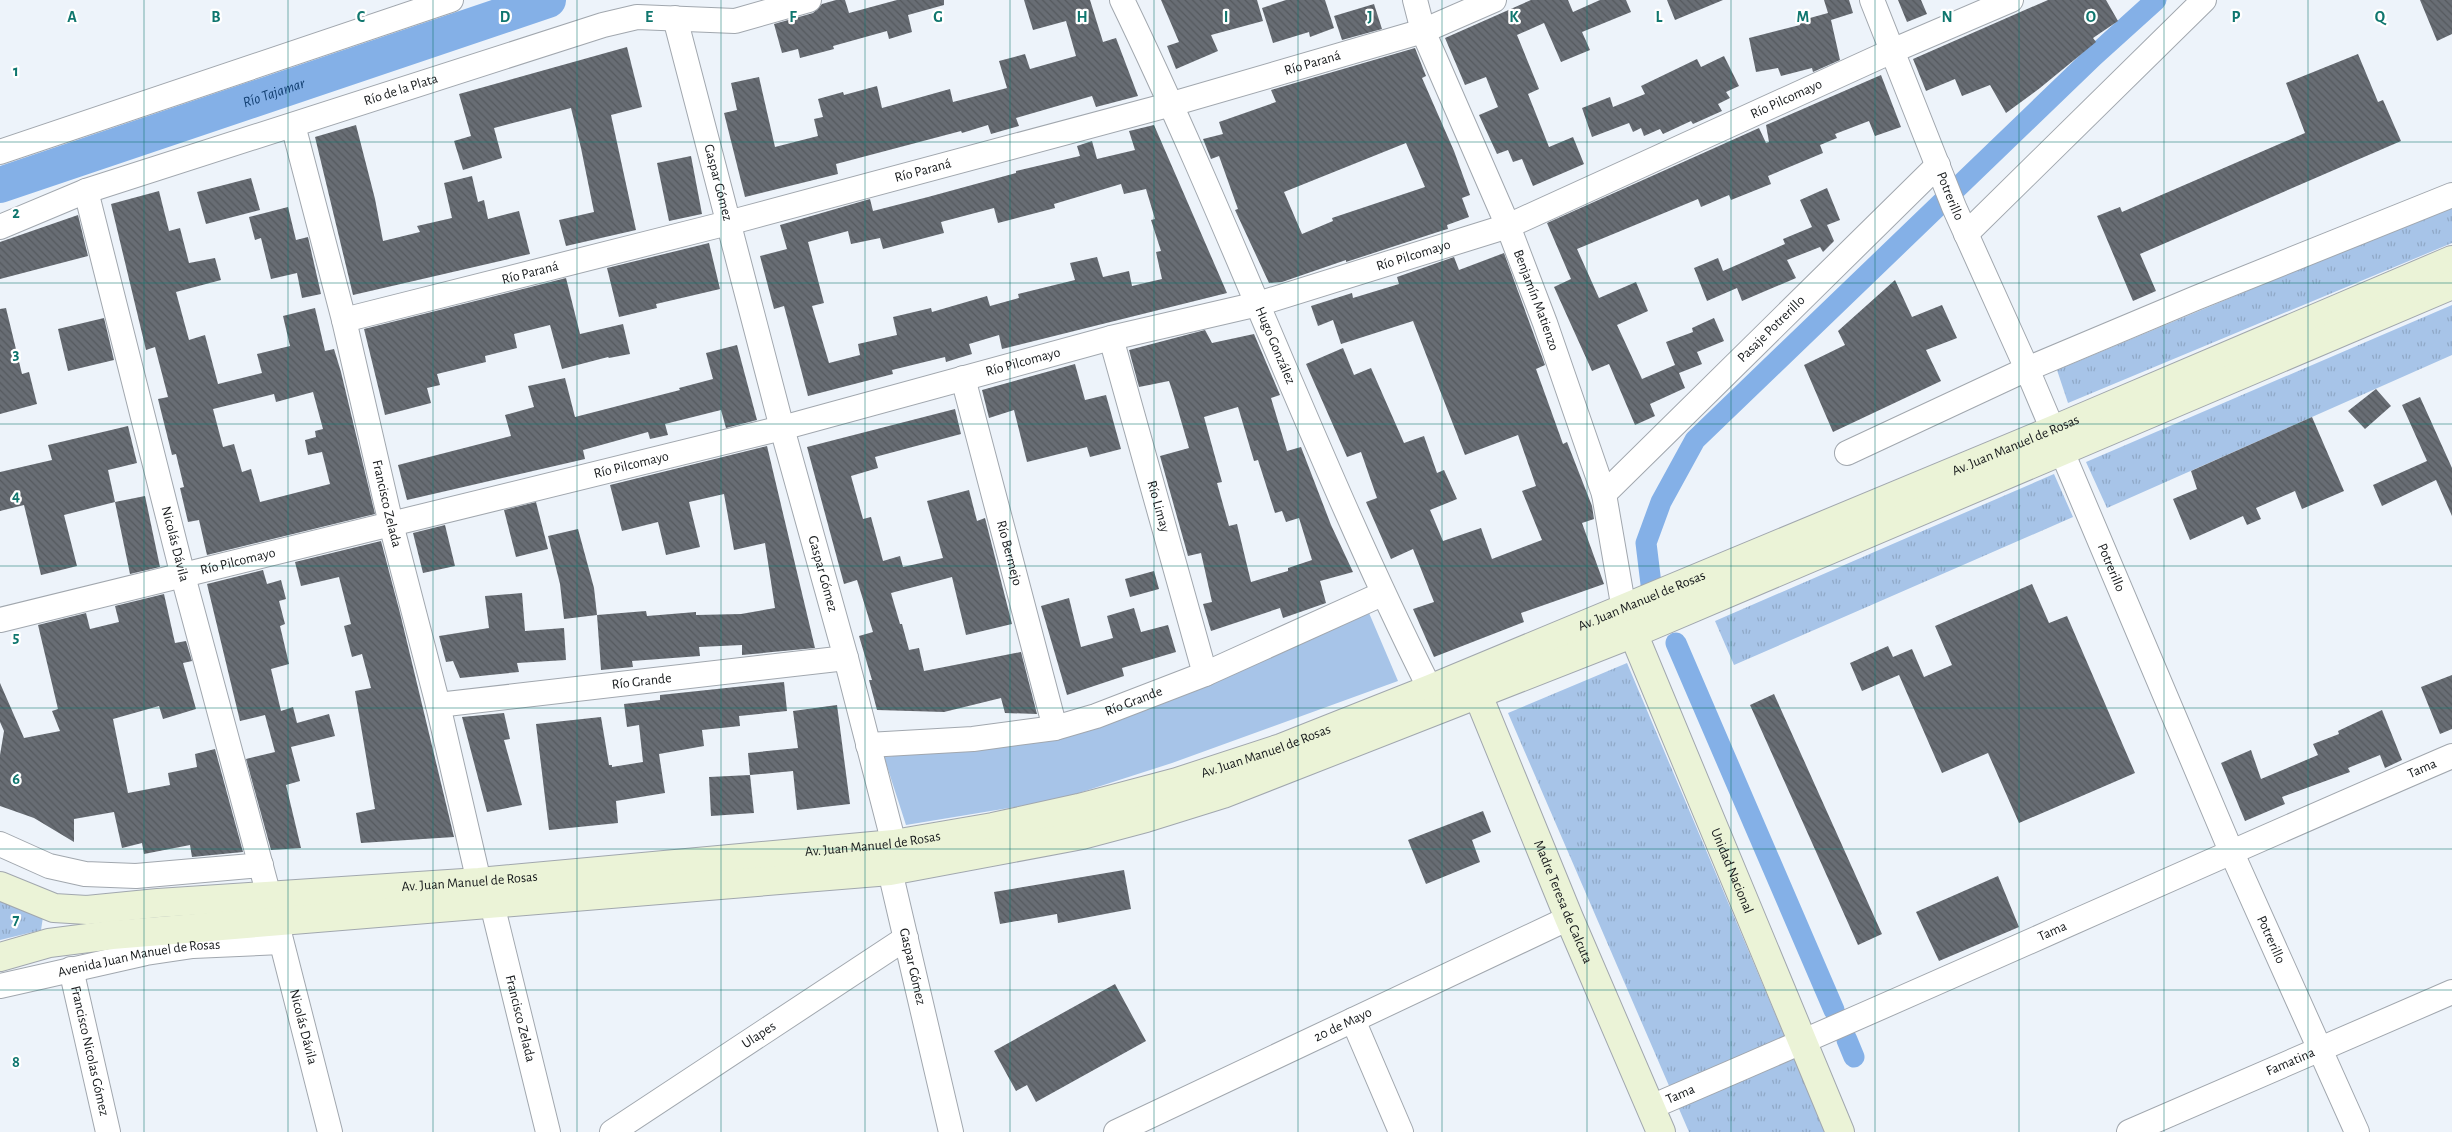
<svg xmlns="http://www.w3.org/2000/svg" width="2452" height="1132" font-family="'Alegreya Sans',sans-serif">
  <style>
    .grass { fill: url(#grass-tufts) }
    .green { fill: #a7c4e8 }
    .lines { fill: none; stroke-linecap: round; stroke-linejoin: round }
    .canal { stroke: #84b0e7; stroke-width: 21 }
    .river { stroke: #84b0e7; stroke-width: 36 }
    .building { fill: url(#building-back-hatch); fill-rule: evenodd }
    .street-casing { stroke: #a1a7ae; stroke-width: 26 }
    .secondary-casing { stroke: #a1a7ae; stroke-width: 30 }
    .street { stroke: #fff; stroke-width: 24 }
    .secondary { stroke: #ebf3d7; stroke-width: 28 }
    .grid { fill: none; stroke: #0f766e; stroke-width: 1; stroke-opacity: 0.55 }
    .labels { text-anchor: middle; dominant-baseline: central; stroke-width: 4.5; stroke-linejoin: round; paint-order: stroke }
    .street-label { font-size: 14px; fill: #16191b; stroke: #fff }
    .water-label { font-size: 15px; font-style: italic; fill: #113e70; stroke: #fff }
    .grid-label { font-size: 16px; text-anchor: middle; font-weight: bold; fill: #0f766e; stroke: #fff; stroke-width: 4.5; stroke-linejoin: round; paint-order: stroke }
  </style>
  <defs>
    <pattern id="grass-tufts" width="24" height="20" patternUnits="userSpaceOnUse" patternTransform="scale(1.25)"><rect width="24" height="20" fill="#a7c4e8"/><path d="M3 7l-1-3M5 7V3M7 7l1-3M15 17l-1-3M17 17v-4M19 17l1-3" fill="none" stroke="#8fa8c6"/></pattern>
    <pattern id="building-back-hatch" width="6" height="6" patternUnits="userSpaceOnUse" patternTransform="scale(1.25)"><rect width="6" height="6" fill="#686d74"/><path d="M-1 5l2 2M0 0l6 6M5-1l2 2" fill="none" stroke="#55595e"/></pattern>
  </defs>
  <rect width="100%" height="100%" fill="#edf3fa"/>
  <path class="grass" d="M2452,206V243L2068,403L2057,370Z
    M2452,305V355L2107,508L2086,462Z
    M2054,474L2073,517L1734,665L1715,621Z
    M1627,663L1825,1132H1689L1508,713Z
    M0,896L43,917L41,930L0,940Z"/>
  <path class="green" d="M1369,613L1398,681L1172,763L1057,800L906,825L884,757L1059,739L1214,682Z"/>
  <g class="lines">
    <path class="canal" d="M1651,584L1646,543L1661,502L1695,440L2094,56L2156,0
      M1676,643L1834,1010
      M1847,1040L1854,1057"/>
    <path class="river" id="s1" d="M0,185L548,0"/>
  </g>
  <path class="building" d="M836,0H845L849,13L897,0H944V5L908,15L912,32L889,39L887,31L833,46L834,49L800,58L798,49L782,53L774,24L813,13L822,4Z
    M1024,0H1090L1103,42L1116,38L1138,96L1096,107L1092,96L1016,118L1019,126L991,134L988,125L962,133L961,131L836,164L838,174L745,197L724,113L737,110L731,83L759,77L775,147L818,136L814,119L823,117L818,99L843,92L844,95L877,86L882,108L950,89L953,102L1007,88L999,61L1025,54L1030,69L1076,56L1066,21L1033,30Z
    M1161,0H1257L1263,21L1211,35L1218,51L1176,69L1167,46L1179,42Z
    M1286,0H1325L1334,28L1310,37L1309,32L1273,43L1262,8Z
    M1531,0H1568L1573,12L1600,0H1626L1631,12L1582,32L1590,50L1561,62L1544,23L1517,35L1539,89L1528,94L1549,147L1573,137L1584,164L1533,186L1522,159L1513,162L1508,150L1497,154L1479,115L1498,107L1486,77L1465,85L1445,38Z
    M1667,0H1723L1675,20Z
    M1824,0H1849L1853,13L1831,20L1840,60L1813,72L1812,68L1781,76L1778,68L1756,72L1749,38L1800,25L1799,21L1828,13Z
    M1898,0H1921L1927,14L1907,22Z
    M2048,0H2106L2118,21L2093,38L2096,42L2040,88L2006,113L1990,85L1962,96L1955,79L1926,91L1913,59Z
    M2420,0H2452V34L2437,41Z
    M1374,4L1382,29L1342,40L1334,16Z
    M627,47L642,107L611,115L636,230L566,246L559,220L594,212L581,148L571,108L494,128L502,158L463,170L454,141L471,136L459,94Z
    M1415,48L1426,76L1422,78L1454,151L1470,195L1462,198L1469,217L1447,225L1448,229L1444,230L1346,262V260L1282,282L1269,283L1235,210L1238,209L1219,156L1211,159L1203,139L1223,134L1219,122L1276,102L1271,90ZM1406,143L1425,187L1332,218L1333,221L1302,234L1284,192Z
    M2358,54L2378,102L2383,100L2401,141L2140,254L2156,291L2133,301L2097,216L2120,207L2122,212L2305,133L2286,83Z
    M1724,56L1739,86L1726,92L1730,98L1718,104L1722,111L1693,124L1691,121L1663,134L1660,129L1644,136L1641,128L1633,132L1629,123L1592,137L1582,108L1610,97L1613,107L1645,94L1641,86L1697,59L1701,67Z
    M1881,75L1901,127L1875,136L1869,121L1835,134L1837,138L1820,145L1823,153L1768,176L1771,184L1731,200L1729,195L1701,207L1698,199L1577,249L1599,298L1636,282L1648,311L1617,325L1642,379L1675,365L1666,342L1693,332L1692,328L1714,318L1724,341L1697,352L1702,364L1679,373L1685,388L1650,404L1655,416L1635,425L1609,364L1592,371L1554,287L1571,279L1547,223L1759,128L1766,143L1769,142L1766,125Z
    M356,125L375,199L383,241L420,232L417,226L452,218L444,183L472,176L478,202L484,200L488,219L519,211L530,254L353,295L315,137Z
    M1154,125L1227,293L1002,349L999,335L969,344L972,354L946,362L945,357L892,370L893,374L808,396L784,306L774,309L760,256L787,249L780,225L870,199L873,211L928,197L1016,173V171L1080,156L1077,146L1092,141L1097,159L1135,150L1129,131ZM1121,184L1124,194L1146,189L1155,219L1151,220L1161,251L1156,252L1162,279L1132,286L1129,271L1103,277L1097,257L1070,263L1075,280L1018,294L1019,298L990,306L987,296L932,312L931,308L893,317L897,335L858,344L860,355L829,363L812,306L824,303L808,242L848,231L851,244L880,238L883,249L944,233L941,222L994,208L998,223L1055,208L1054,204Z
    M691,156L702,214L669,221L657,163Z
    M251,178L260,210L206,224L197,192Z
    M1827,188L1840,220L1827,225L1834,241L1823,252L1820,247L1787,260L1796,278L1742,301L1737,288L1707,301L1694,268L1718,258L1723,271L1785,244L1783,239L1812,227L1800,200Z
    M159,191L169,231L180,228L189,263L215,258L221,280L176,292L189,340L205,335L218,384L262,373L257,354L290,346L283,316L315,308L325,351L334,349L341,372L375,514L207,555L199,520L188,522L180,488L184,487L176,454L172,455L158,399L168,397L155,347L146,350L111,204ZM313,392L323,429L315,431L316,437L305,440L308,455L322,452L330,484L260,502L251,469L242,472L234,444L223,447L213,409L274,394L276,402Z
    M288,207L296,240L308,237L321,294L302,298L297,273L271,279L261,238L255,240L249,217Z
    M78,215L88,256L0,279V242Z
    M709,243L720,289L656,304L657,308L619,317L607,268Z
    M1504,253L1545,365L1536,369L1563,444L1567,442L1592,506L1594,519L1582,523L1604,584L1521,613L1524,622L1434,657L1413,609L1434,602L1413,549L1391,559L1366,502L1377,498L1361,452L1347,457L1306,364L1343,348L1354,375L1371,368L1404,443L1424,436L1437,473L1444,470L1457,499L1430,510L1443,541L1481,528L1492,559L1542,540L1522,491L1536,486L1518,435L1465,455L1413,321L1341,344L1333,320L1318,326L1311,306L1352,293L1353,298L1399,284L1397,277L1454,257L1459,270Z
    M566,278L580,334L623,324L630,354L609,358L608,357L562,369L550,325L514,334L517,348L485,356L486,362L437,374L440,385L427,388L431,403L385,415L364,329Z
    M1895,280L1912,317L1942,305L1957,338L1926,350L1941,381L1833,432L1804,365L1845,345L1838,331Z
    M6,308L22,374L29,372L37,404L0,414V309Z
    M104,318L114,360L68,371L58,329Z
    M1205,330L1212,343L1254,334L1280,395L1271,398L1287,451L1301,447L1331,525L1353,572L1320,581L1326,603L1283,618L1280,608L1211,631L1203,604L1212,602L1201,553L1188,556L1160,456L1189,448L1173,393L1169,381L1139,387L1129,350ZM1238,407L1254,461L1258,460L1275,513L1282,511L1286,522L1299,518L1312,560L1288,568V571L1251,582L1237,524L1229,526L1217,483L1222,482L1204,417Z
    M737,345L757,420L726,428L721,410L665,424L668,435L650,439L648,432L583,450L585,459L407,500L398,465L511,436L505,415L534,407L528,386L565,378L575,417L680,390L679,388L713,379L706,353Z
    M1075,364L1085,400L1106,395L1121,449L1090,457L1087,447L1027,462L1014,410L989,418L982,390Z
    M2376,389L2391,406L2365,429L2348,411Z
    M2420,397L2452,468V516L2436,480L2382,506L2373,485L2427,461L2402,405Z
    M955,409L961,434L875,457L878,468L851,476L863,519L871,517L883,561L900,556L903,567L943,558L927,501L969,490L977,521L985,518L1012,624L966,635L952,577L891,593L900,624H902L909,650L919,648L924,671L1021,652L1037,714L1005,713L1001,698L944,712L877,710L869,680H872L859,636L873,632L857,580L844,584L807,447Z
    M2312,417L2344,491L2302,509L2295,491L2256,508L2261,519L2247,525L2243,516L2190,540L2173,499L2197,489L2191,471Z
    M128,426L137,463L108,470L115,502L64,515L77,566L41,575L24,505L0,511V472L52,460L48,445Z
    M767,446L815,648L742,655V645L699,647L700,656L632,661L633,667L601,670L597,615L646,611L647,616L696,612V615L741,614L775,608L765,543L734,550L724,494L689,502L700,547L666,555L658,522L622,531L610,485Z
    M145,496L160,567L130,574L115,502Z
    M536,502L548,549L516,557L504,510Z
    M445,525L455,566L423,573L413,533Z
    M578,529L594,588L597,615L564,619L560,584L548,536Z
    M381,541L400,613L454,837L361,843L356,813L375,809L355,691L371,688L362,654L352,657L344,626L351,624L339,577L301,586L295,562Z
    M263,570L267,584L281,580L286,599L279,601L285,624L280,626L289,664L271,669L281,711L293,707L297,723L329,714L335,736L291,747L300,781L286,785L301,848L271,850L246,759L275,752L265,715L240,721L207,584Z
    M1154,571L1159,589L1130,597L1125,579Z
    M2032,584L2049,623L2067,616L2135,773L2019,823L1988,753L1942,773L1899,675L1862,691L1850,663L1888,646L1893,657L1912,649L1924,677L1952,665L1935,626Z
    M522,593L525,631L564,628L566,660L517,663L519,672L460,678L453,661L446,662L439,636L489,628L485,596Z
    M164,594L175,643L186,641L192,661L183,663L196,709L163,719L159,706L113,719L128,793L170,785L168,773L197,767L195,754L215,749L243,852L192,857L190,845L144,854L142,843L122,848L114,812L74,819V842L34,818L0,806V755L4,731L0,722V683L24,738L60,731L52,711L58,709L38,625L86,613L90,629L119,622L115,606Z
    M1069,598L1081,647L1113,638L1107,616L1134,608L1141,632L1168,625L1176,652L1122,668L1124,676L1067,695L1041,606Z
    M2452,675V729L2440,734L2421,687Z
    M784,682L787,711L739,716L740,726L702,730L704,746L659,754L665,793L616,801L618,823L549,830L536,724L601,717L609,765H612V767L643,762L639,725L627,727L624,704L660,700V695Z
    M1774,694L1882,934L1858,945L1750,705Z
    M837,705L850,804L797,810L793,771L750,775L748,753L798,748L793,711Z
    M2382,710L2402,760L2385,768L2380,755L2348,768L2350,772L2282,797L2285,804L2245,821L2221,763L2251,750L2261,779L2318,755L2313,744L2339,734L2338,731Z
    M504,713L510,739L504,740L522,805L487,812L462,717Z
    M750,775L754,813L711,816L709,777Z
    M1483,811L1491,832L1472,840L1480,862L1426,884L1408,840Z
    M1124,870L1131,909L1058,923L1057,914L1000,924L994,892Z
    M1998,876L2019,927L1939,961L1916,912Z
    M1115,984L1146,1041L1036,1102L1027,1085L1016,1091L994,1051Z"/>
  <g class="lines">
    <g class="street-casing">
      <g id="street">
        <path id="s2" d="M1122,0C1232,227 1317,464 1430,689"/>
        <path id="s3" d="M1415,0L1423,31L1508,226L1545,323L1604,494L1624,610"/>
        <path id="s4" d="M1872,0L1954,207L2027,369L2231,851L2357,1132"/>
        <path id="s5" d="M675,18L782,428L846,658L894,844L890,871L951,1132"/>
        <path id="s6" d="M293,125L344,320L391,524L438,705L479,882"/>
        <path d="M0,152L451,0"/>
        <path id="s7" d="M86,191L183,576L269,896"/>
        <path id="s8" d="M0,227L86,191L603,25L637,17L735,21L809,0"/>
        <path d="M1966,234L2204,0"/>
        <path id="s9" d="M344,320L728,223L1172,104L1423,31L1494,0"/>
        <path id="s10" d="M1111,338L1205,674"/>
        <path id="s11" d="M963,378L1055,728"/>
        <path d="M1847,453L2027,369L2196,298L2452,195"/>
        <path id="s12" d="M1604,494L1938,165"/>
        <path id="s13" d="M0,620L782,428L1111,338L1258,304L1508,226L1892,51L2011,0"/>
        <path id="s14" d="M438,705L846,658"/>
        <path id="s15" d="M868,745L973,739L1055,728L1096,716L1205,674L1382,594"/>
        <path d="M0,844L49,866L85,874L136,876L261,865"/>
        <path id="s16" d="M492,904L548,1132"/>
        <path id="s17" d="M278,928L330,1132"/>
        <path id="s18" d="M71,969L108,1132"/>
        <path id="s19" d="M0,986L146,953L193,946L281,942"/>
        <path d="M1353,1020L1401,1132"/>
        <path id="s20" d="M1651,1107C1919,993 2184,871 2452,756"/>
        <path id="s21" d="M612,1132L906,938"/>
        <path id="s22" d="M1116,1132L1569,918"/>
        <path id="s23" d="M2129,1132L2452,992"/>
      </g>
    </g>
    <g class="secondary-casing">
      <g id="secondary">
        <path id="s24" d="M1626,616L1840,1132"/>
        <path id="s25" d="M1471,678L1569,918L1661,1132"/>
        <path id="s26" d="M0,886L54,908L87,910L158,903L479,882L894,844L993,827L1079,808L1177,782L1281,748L1430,689L2053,430L2452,260"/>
        <path d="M0,957L49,943L112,935L890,871L1082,835L1146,818L1223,794L1634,633L2452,285"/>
      </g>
    </g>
    <use href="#street" class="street"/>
    <use href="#secondary" class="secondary"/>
  </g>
  <path class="grid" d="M144,0V1132M288,0V1132M433,0V1132M577,0V1132M721,0V1132M865,0V1132M1010,0V1132M1154,0V1132M1298,0V1132M1442,0V1132M1587,0V1132M1731,0V1132M1875,0V1132M2019,0V1132M2164,0V1132M2308,0V1132M0,142H2452M0,283H2452M0,424H2452M0,566H2452M0,708H2452M0,849H2452M0,990H2452"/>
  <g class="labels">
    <g class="street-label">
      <text stroke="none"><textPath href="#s9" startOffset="1002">Río Paraná</textPath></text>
      <text stroke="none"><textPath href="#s8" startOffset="424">Río de la Plata</textPath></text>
      <text stroke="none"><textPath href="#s13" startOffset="1865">Río Pilcomayo</textPath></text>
      <text stroke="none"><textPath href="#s9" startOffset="598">Río Paraná</textPath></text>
      <text stroke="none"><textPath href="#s5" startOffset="170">Gaspar Gómez</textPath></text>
      <text stroke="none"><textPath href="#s4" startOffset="211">Potrerillo</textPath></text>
      <text stroke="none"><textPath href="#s13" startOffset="1460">Río Pilcomayo</textPath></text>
      <text stroke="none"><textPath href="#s9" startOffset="192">Río Paraná</textPath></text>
      <text stroke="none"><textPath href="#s3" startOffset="324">Benjamín Matienzo</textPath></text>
      <text stroke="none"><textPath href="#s12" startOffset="235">Pasaje Potrerillo</textPath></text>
      <text stroke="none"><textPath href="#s2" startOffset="378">Hugo González</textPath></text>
      <text stroke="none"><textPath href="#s13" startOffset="1055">Río Pilcomayo</textPath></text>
      <text stroke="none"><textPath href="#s26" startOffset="2095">Av. Juan Manuel de Rosas</textPath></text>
      <text stroke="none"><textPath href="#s13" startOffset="650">Río Pilcomayo</textPath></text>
      <text stroke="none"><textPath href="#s6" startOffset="390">Francisco Zelada</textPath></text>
      <text stroke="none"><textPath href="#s10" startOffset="175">Río Limay</textPath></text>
      <text stroke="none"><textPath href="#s7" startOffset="364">Nicolás Dávila</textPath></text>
      <text stroke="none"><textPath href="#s11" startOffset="181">Río Bermejo</textPath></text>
      <text stroke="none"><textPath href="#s13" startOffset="245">Río Pilcomayo</textPath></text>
      <text stroke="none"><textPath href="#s4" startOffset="616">Potrerillo</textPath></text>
      <text stroke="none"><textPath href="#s5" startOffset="575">Gaspar Gómez</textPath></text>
      <text stroke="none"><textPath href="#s26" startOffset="1690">Av. Juan Manuel de Rosas</textPath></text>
      <text stroke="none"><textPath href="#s14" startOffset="205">Río Grande</textPath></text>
      <text stroke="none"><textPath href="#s15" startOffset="271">Río Grande</textPath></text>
      <text stroke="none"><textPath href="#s26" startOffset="1285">Av. Juan Manuel de Rosas</textPath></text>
      <text stroke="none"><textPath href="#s20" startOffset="842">Tama</textPath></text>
      <text stroke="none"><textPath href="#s26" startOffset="880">Av. Juan Manuel de Rosas</textPath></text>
      <text stroke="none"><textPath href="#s24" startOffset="276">Unidad Nacional</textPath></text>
      <text stroke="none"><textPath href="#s26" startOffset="475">Av. Juan Manuel de Rosas</textPath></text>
      <text stroke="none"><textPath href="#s25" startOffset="242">Madre Teresa de Calcuta</textPath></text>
      <text stroke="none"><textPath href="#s20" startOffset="438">Tama</textPath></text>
      <text stroke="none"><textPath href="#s4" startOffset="1021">Potrerillo</textPath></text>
      <text stroke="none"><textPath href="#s19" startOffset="142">Avenida Juan Manuel de Rosas</textPath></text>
      <text stroke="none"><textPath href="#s5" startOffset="980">Gaspar Gómez</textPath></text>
      <text stroke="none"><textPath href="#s16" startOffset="118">Francisco Zelada</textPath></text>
      <text stroke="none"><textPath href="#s22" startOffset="251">20 de Mayo</textPath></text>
      <text stroke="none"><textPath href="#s17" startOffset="102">Nicolás Dávila</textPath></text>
      <text stroke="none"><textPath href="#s21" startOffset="176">Ulapes</textPath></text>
      <text stroke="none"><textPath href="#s18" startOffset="84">Francisco Nicolas Gómez</textPath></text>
      <text stroke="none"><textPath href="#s23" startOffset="176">Famatina</textPath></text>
      <text stroke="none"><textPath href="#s20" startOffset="32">Tama</textPath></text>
    </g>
    <g class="water-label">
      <text stroke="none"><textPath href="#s1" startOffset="289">Río Tajamar</textPath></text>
    </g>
  </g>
  <g class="grid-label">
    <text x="72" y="22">A</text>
    <text x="216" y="22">B</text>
    <text x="361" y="22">C</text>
    <text x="505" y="22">D</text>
    <text x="649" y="22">E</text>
    <text x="793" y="22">F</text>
    <text x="938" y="22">G</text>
    <text x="1082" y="22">H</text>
    <text x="1226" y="22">I</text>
    <text x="1370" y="22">J</text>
    <text x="1514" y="22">K</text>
    <text x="1659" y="22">L</text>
    <text x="1803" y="22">M</text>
    <text x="1947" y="22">N</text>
    <text x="2091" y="22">O</text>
    <text x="2236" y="22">P</text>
    <text x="2380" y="22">Q</text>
    <text x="16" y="76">1</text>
    <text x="16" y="218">2</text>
    <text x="16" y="359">3</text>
    <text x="16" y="501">4</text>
    <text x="16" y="642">5</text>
    <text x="16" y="784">6</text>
    <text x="16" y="925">7</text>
    <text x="16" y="1067">8</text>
  </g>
</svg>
